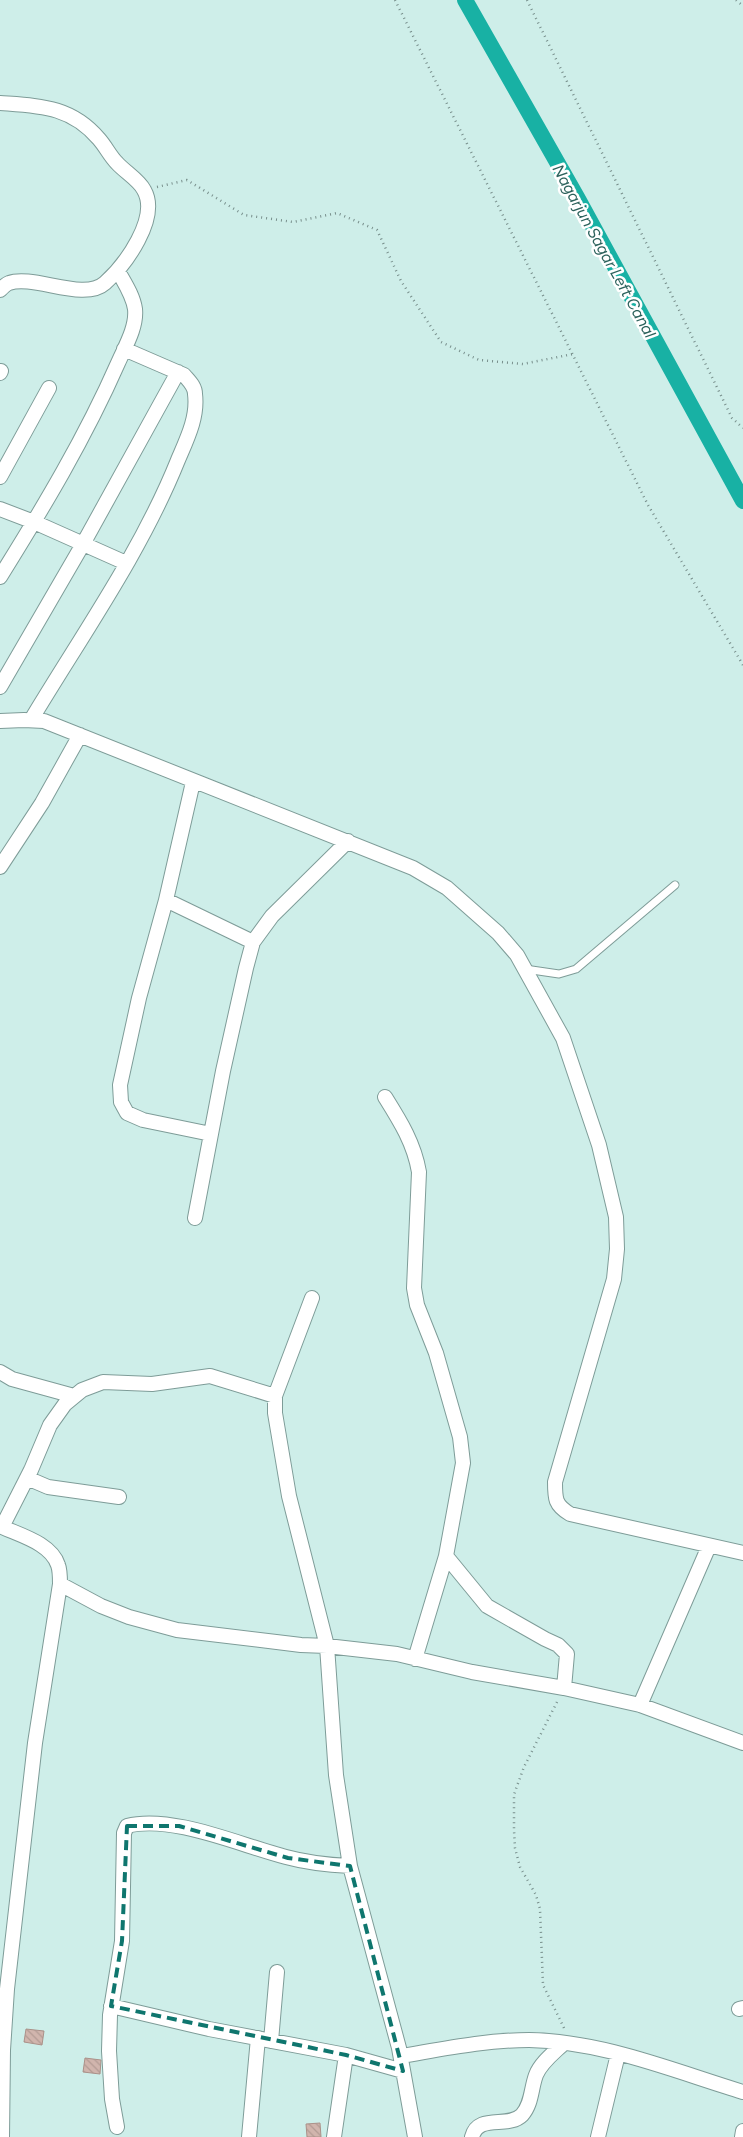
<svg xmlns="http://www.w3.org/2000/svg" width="743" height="2137" font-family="Figtree,sans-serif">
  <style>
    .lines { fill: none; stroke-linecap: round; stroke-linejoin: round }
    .canal { stroke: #18b1a4; stroke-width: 16 }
    .building { fill: url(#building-back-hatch); stroke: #ab9189 }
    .service-casing { stroke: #7e9c98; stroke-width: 9 }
    .minor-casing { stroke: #7e9c98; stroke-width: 16 }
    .path { stroke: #788f8c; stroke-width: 2.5; stroke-dasharray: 1 4; stroke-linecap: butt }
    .service { stroke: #fff; stroke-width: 7 }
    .minor { stroke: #fff; stroke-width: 14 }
    .marked { fill: none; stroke: #0f766e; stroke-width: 4; stroke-dasharray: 10 6; stroke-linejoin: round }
    .labels { text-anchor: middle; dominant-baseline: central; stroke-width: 5; stroke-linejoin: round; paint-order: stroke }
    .water-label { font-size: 16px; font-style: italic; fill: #2c625c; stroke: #fff }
  </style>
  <defs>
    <pattern id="building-back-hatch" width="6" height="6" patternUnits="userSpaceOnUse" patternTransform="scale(1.25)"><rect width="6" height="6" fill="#d1b5ad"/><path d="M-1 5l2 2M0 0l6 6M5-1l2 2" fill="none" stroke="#b39b94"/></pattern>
  </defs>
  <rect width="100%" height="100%" fill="#ceeee9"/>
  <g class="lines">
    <path class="canal" d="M465,0L578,199L743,501"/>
  </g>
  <path class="building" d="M26,2029L44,2031L42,2045L24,2042Z
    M85,2058L101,2060L100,2074L83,2072Z
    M320,2123L321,2137H307L306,2124Z"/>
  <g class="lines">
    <g class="service-casing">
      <path id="service" d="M525,969L559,974L576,969L675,885"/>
    </g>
    <g class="minor-casing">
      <path id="minor" d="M0,103C40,106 71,106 99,139C106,147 110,156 117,163C125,172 139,180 144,190C160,218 125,265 105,283C84,302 33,274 9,283C6,284 2,288 0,290
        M0,373L1,371
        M0,477L49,388
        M0,509L34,522L126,563
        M0,577C43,508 85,438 118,363C125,347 137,327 135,309C133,295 124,282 118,271
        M0,687L83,544L178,372
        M31,720C82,635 141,552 178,460C187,439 198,417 195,394C195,386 189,381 184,375L124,349
        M0,721L24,720L44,721L413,868L447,888L498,933L517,955L563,1038L599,1145L616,1217L617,1249L614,1279L555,1482C555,1499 555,1505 570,1514L743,1553
        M193,782L166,900L139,998L120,1085L121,1102L127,1113L143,1120L211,1134
        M0,867L42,803L80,735
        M166,900L253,942
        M385,1097C400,1121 414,1143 419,1172L414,1288L417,1305L436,1353L460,1437L463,1463L446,1556L415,1659
        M195,1218L223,1071L246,968L253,942L272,916L348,841
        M312,1298L275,1396V1413L289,1496L327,1646L336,1775L350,1866L399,2048L415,2137
        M0,1372L12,1379L74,1396
        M27,1478L48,1487L119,1497
        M0,1526C19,1535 51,1543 58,1565C60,1570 60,1578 60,1584L35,1743L7,1989L3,2050L2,2137
        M2,1527L31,1470L50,1425L65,1404L82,1390L103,1382L152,1384L210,1376L275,1396
        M446,1556L487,1606L545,1639L558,1645L567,1654L564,1688
        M60,1584L101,1606L129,1617L177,1630L301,1645L327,1646L397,1654L472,1672L564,1688L640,1705L743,1743
        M640,1705L709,1546
        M111,2006L209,2029L346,2055L403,2071
        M739,2009L743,2008
        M271,2041L277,1972
        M401,2056C443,2049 486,2040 529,2040C602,2041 674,2071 743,2092
        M117,2127L112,2099L109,2051L110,2015L122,1941L124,1833L127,1826C172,1814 242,1846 286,1857C308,1863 328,1865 350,1866
        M249,2137L258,2038
        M334,2137L346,2055
        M472,2137C478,2113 508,2129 522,2115C532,2104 531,2088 536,2075C541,2062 555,2052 564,2043
        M598,2137L618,2054
        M742,2137L743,2131"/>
    </g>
    <path class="path" d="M395,0L648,505L743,665
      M527,0L732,418L743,428
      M736,0L743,6
      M157,187L187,180L244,215L293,222L337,213L377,230L401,281L441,342L479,360L523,364L573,354
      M557,1702L524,1767L517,1786L514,1795V1830L515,1848L520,1867L536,1895L540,1909L543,1985L564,2028"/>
    <use href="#service" class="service"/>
    <use href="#minor" class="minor"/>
  </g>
  <path class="marked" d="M127,1826H179L288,1858L350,1866L403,2071L346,2055L111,2006L122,1941Z"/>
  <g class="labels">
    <g class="water-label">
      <text transform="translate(604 251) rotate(61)">Nagarjun Sagar Left Canal</text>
    </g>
  </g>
</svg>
